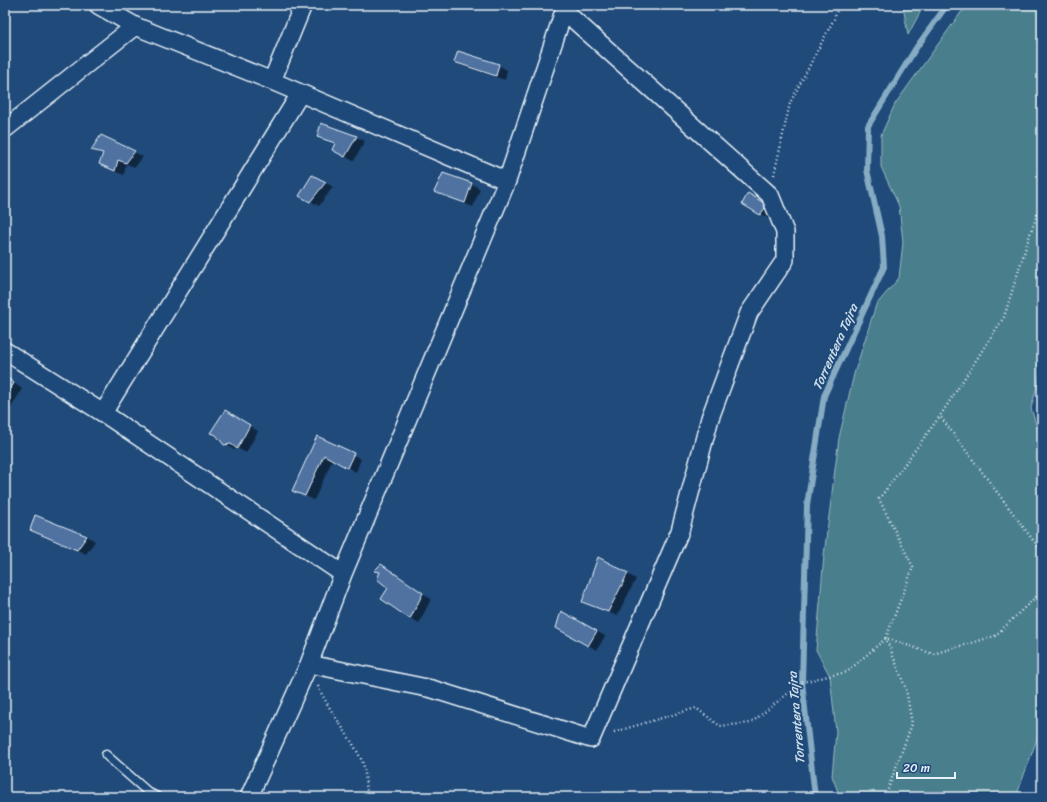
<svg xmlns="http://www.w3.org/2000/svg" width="1047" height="802" font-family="Sriracha,sans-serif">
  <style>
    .green { fill: #4a7e8c; stroke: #99b8c2 }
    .shadow { fill: #0007 }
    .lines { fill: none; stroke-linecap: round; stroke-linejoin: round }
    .stream { stroke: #86abc3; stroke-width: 6 }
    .building { fill: #4f72a1; stroke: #e8f1f8 }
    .lane-casing { stroke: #e8f1f8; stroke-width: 11 }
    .street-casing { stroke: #e8f1f8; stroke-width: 20 }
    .path { stroke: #e8f1f8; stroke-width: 2.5; stroke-dasharray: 1 3; stroke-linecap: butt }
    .lane { stroke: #1f4a7a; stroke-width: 8 }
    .street { stroke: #1f4a7a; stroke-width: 17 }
    .labels { text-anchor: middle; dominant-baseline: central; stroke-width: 3.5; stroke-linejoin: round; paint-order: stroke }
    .water-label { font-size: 13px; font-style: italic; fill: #cfe0eb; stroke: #1f4a7a }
  </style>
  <rect width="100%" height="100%" fill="#1f4a7a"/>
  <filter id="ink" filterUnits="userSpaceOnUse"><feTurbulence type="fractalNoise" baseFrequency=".025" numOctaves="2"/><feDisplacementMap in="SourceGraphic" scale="8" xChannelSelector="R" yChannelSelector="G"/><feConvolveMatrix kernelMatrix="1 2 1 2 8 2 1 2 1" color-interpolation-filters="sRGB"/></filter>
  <g filter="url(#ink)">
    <path class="green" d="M902,5H924L908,35L903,6Z
      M976,5H1042V369L1031,408L1042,444V725L1016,797H840L832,776L836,732L830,676L816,650L824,555L839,438L854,374L876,305L899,278L903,242L899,206L881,167V135L895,104L962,11Z"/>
    <path class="shadow" d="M455,62L498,65L507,70L505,80L463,66Z
      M319,136L356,137L365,141L354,161L342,155L336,144Z
      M101,137L134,152L143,157L135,167L126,164L124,175L109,169L100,164L104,155L93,149Z
      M444,175L472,184L480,189L473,207L435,191Z
      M325,182L333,187L319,206L301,196Z
      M749,194L775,210L769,219L743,204Z
      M5,376L22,389L5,418Z
      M225,411L258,431L246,453L239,449L234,450L211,433Z
      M318,437L361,459L356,472L333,459L314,500L293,490Z
      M31,529L87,536L95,541L86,554Z
      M599,558L636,579L617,616L583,601Z
      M382,565L431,599L419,623L410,618L381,573L376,571Z
      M562,612L605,636L597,650L565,633Z"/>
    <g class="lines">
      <path class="stream" d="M5,6L8,5
        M815,797L802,682L807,505L824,396L884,267L882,236L867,170L868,126L916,48L947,5"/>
    </g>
    <path class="building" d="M458,51L499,64L496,76L454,62Z
      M321,123L357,136L345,157L332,150L335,143L317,137Z
      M101,135L135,151L126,163L118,160L115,171L99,164L103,153L91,150Z
      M443,173L472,183L465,203L434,192Z
      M312,175L326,182L310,202L299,196Z
      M748,193L767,205L760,215L742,204Z
      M5,376L14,383L5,399Z
      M225,410L250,425L237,449L231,444L224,445L216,435L210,433Z
      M317,436L354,453L347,468L324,455L305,496L292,491Z
      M35,515L87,536L77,550L30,530Z
      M598,557L628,573L608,612L582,602Z
      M381,564L423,593L410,619L381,599L388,588L377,579L380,572L374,571Z
      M561,611L597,631L588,646L556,628Z"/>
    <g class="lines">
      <g class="lane-casing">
        <path id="lane" d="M106,755L149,793L157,797"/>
      </g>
      <g class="street-casing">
        <path id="street" d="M98,5L135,26L272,81L507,181
          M272,81L303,5
          M5,129L135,26
          M5,351L103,413L343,574
          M103,413L300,94
          M249,797L309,664L343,574L507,181L564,11L770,195L785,232V260L749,313L710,418L680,531L591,739L432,689L309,664"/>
      </g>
      <path class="path" d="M774,175L790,103L834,19L839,5
        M1042,203L1031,231L1004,317L940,416L1042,552
        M318,686C330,713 350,735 362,761C367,772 364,786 369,797
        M614,732L696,708L720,726L751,723L802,682L847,672L886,638L933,654L995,636L1042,591
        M885,797L912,724L906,689L886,638L913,567L879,499L940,416"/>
      <use href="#lane" class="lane"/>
      <use href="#street" class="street"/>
    </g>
  </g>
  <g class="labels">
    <g class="water-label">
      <text transform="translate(835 347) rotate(-66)">Torrentera Tajra</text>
      <text transform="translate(796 718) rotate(-95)">Torrentera Tajra</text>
    </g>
  </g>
  <rect width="1047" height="802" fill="none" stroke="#1f4a7a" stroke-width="20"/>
  <rect x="10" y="10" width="1027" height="782" fill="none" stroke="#e8f1f8" stroke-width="1.5" filter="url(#ink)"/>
  <path d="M897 772v6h58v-6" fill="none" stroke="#e8f1f8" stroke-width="2"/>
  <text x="903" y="772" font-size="12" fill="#e8f1f8" stroke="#1f4a7a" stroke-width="3" paint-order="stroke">20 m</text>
</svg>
